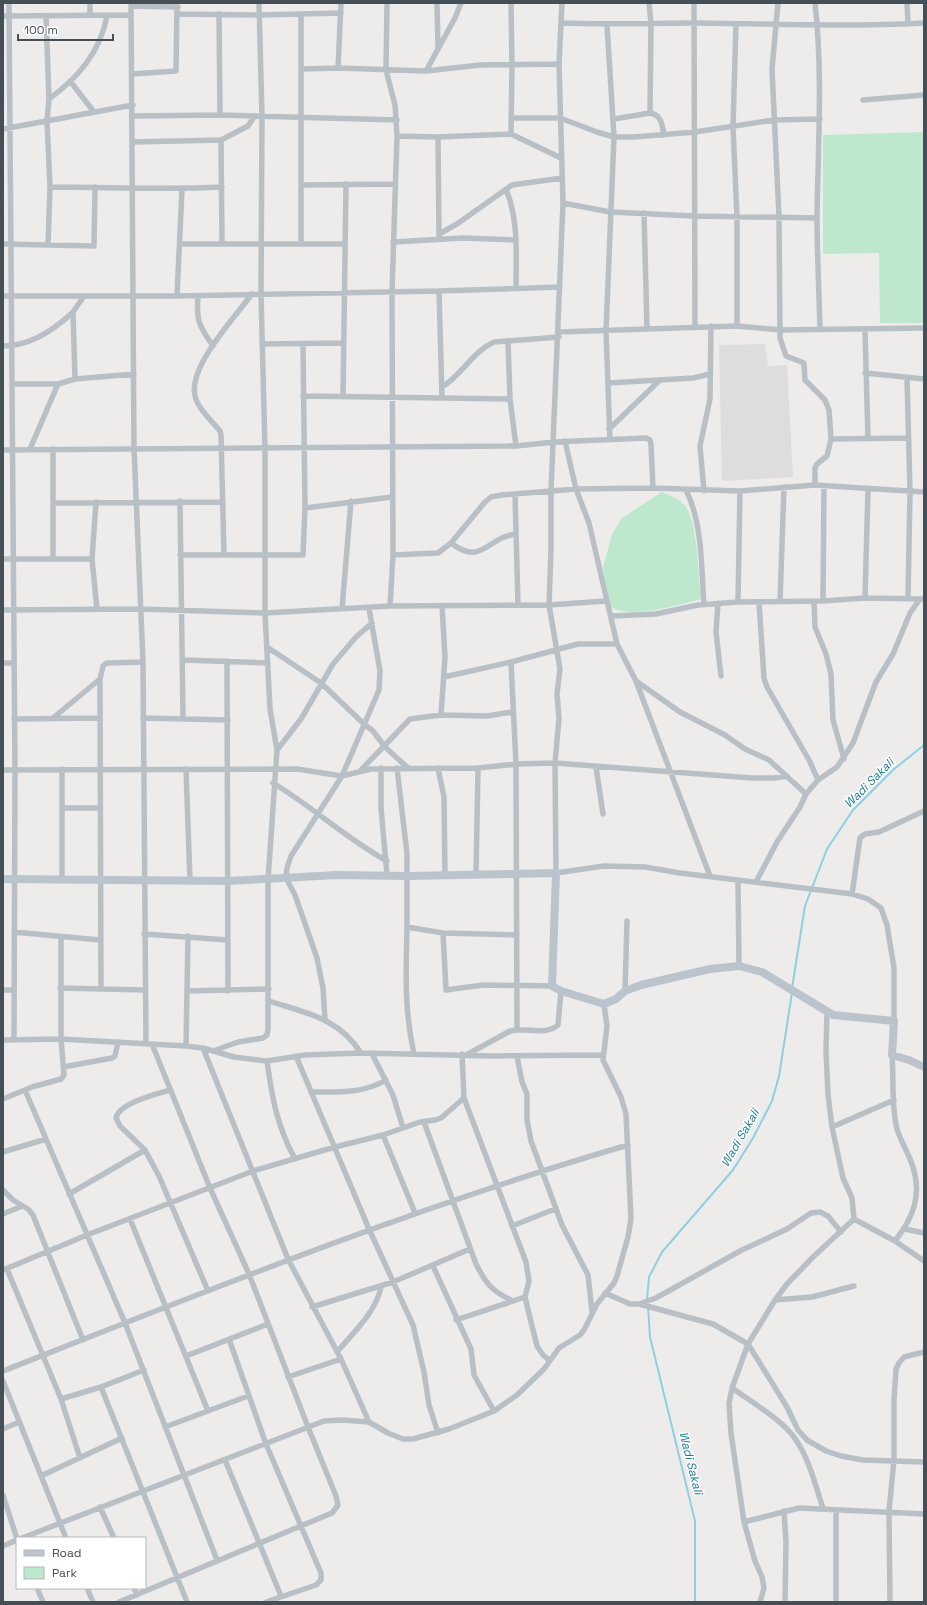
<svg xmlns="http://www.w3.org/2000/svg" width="927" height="1605" font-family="'Space Grotesk',sans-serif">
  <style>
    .education { fill: #dfdcdc }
    .green { fill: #bde8cd }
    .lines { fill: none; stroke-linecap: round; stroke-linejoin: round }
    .stream { stroke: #8fd0e0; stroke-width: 2 }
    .street { stroke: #b8c0c6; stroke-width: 5.5 }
    .secondary { stroke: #bbc4cd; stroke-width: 8 }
    .labels { text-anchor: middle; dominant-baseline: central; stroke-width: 3; stroke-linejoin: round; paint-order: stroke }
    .water-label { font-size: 12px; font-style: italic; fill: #1c7c93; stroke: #fff }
  </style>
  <rect width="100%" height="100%" fill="#eeebeb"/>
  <path class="education" d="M765,344L768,366L787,365L793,477L722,481L719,345Z"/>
  <path class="green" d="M924,132V323H880L879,253L823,254V135Z
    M662,492C671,496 680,499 686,507C698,525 698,577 701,599C679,605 628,620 610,606L603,568L612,534L622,518Z"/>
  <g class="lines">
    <path class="stream" d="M792,988L805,906L827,849L853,810L893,770L924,745
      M647,1300L649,1277L662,1252L733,1170L753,1138L772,1101L779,1076L792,993
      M648,1307L650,1337L695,1521V1602"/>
    <path class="street" d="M9,3L15,770L14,1039
      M131,3L134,448L143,662L146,1043
      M387,3L386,70L395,105L397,136L392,292L393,555L390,606
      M437,3L438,47
      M511,3L512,65L511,134L561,158
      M562,3L559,64L563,203L551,491V550L549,605L560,669L557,694L559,718L555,763L556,873L604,866L645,867L680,873L852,894L868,899L881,908L887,925L894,968V1021
      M649,3L651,23L650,113
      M694,3L695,327
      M778,3L772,69L779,217L780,338L786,356L804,363L805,380L825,400L829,410L831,439L827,456L817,464L815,468V485
      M815,3C823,74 818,145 817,216C817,253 819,291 820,328
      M907,3L908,24
      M131,6L178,7
      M177,14L259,15L341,13
      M219,14L220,115
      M301,15V244
      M3,16L131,15
      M90,16V3
      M46,17L49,99L47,121L50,187L48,245
      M561,23C607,25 653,23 700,23C774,24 849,27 924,23
      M736,24L733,127L737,217V326
      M607,25L614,137L606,331L610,440
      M338,68L341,3
      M302,69L338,68L426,71L480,65L559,64
      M426,71L455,18L461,3
      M132,74L176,71L177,3
      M70,81L94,112
      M49,99C79,77 100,52 107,16
      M863,100L924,95
      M133,116L220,115L397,120
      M511,118H560L597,132L614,137H634L695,132L774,120L820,119
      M614,119L650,113C662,115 662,125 664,135
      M3,129L133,105
      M397,136L438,137L511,134
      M438,137L439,236
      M221,140L222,243
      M133,142L221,140L248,126L254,117
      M302,185L395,184
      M50,187C107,187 165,190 222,187
      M506,189C519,221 516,255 516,289
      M563,203L610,212L694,216L817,218
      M644,213L647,329
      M439,234L457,224L512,185L562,178
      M393,242L463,238L516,240
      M3,244L94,246L95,187
      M181,244H344
      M439,291L442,397
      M3,296H177L439,291L560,287
      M177,296L182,189
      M198,296C196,320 199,326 213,346
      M865,330L868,439
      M558,332L737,326L781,330L924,328
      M508,342L510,399L516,446
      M262,344L343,343
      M3,346C31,346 54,330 73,312
      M865,373L924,379
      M907,378L910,491L908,598
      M75,379L73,312L84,296
      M608,383L693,378L710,374
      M12,384H58L75,379L134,374
      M442,387C462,375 473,351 494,342L559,337
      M303,396L510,399
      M343,397L346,184
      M609,429L660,380
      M831,439L908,438
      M565,441L576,489L589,523L617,644L636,681L710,876
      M30,449L58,384
      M53,449V558
      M3,450L516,446L554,442L646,438L650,440L651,444L653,488
      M686,490C703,524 701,567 704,604
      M704,491L700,446L710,399L711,326
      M515,494L518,605
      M180,501L183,718
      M96,502L92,559L97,609
      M53,503L223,502
      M305,508L392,497
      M451,543C482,567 487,537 516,534
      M180,555H303L305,508L303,344
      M224,555L221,435L220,431C212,421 198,409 195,396C188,367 234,318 252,294
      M393,555L438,553L451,543L485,502L491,497L502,495L576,489L653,488L740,491L815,485L924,492
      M3,559H92
      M865,598L868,489
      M780,601L784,487
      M814,601L815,627L826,654L831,674L833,720L844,759
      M823,601L824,486
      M738,602L740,491
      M759,602L764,678L767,687L809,760L818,780
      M718,603L716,632L721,676
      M342,609L351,501
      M3,610L140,609L265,613L390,606L549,605L606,601
      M612,616L656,614L698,605L738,602L823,601L865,598L924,599
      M267,647L321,683L364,724L373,731L385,747L408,768
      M183,660L268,663
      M227,661L228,991
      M511,662L516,764L517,1029
      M3,663H13
      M444,677L511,662L578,644H617
      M636,681L680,712L725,735L745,749L769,760L806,794
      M441,715L445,657L442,606
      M53,718L100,679
      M143,718L228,720
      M14,719L100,718
      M277,750L301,719L333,664L356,637L372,623
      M596,767L603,814
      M381,768V808L387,875
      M397,768L407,854V927L443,933L517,935
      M438,768L444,797L445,875
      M186,769L190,881
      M3,770L297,769L342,776L371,769L478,768
      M361,770L410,719L441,715L487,716L512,712
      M273,783C313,807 347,839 387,861
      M62,808H100
      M476,875L478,768L516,764L555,763L752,778H774L787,776
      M62,879V769
      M738,880L739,966
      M756,882L777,842L800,807L806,794L818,780L837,767L853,743L876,682L893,654L910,613L920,599
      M852,894L860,838L865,834L879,832L924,811
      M407,927C406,973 404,1008 414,1054
      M14,932L100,940
      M443,933L446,990L483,985L552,986
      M144,934L228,940
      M60,988L144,990
      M101,989L100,679L103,666L107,663L143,662
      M3,990H13
      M187,991L269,989
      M625,991L627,921
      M269,1001C306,1013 339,1018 361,1053
      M827,1011L826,1051L828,1095L832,1127L843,1178L852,1198L854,1219
      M325,1019L323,988L317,958L295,895L286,878L287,868L291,856L342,776L379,690L380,671L369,608
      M3,1040L61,1039L186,1046L203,1048L234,1057L267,1061L305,1055L361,1053L492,1056L603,1055
      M186,1046L188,936
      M203,1048L288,1259L341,1359L369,1422
      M213,1051L238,1042L263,1038L267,1035L268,1029V880L277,750L270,709L265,613V449L261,294L262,117L259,3
      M372,1054L393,1095L403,1128
      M462,1054L464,1098L526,1262L529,1281L525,1297L530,1318L537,1346L543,1355L549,1360
      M468,1054L510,1031C526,1027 546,1036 558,1025L561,991
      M892,1055C894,1079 891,1106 897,1129C901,1142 909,1154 913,1167C922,1196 913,1218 895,1241
      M296,1056L369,1229L413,1325L424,1372L429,1405L438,1433
      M517,1056L522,1082L527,1094V1120L531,1141L562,1225L588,1275L592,1312
      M267,1061C272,1098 277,1126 295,1159
      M63,1067L112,1058L115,1056L118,1042
      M25,1090L125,1323L217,1560
      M170,1090C157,1094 119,1103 116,1118L120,1126L145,1150L159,1176L208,1291
      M311,1092C336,1092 363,1094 386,1080
      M3,1099L32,1087L61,1079L64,1075L61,1039V938
      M424,1122L476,1264C486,1284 493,1292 513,1301
      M832,1127L894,1100
      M383,1135L415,1213
      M3,1152L46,1139
      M3,1190L13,1200L28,1209L33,1215L83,1340
      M69,1194L145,1150
      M3,1214L22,1206
      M130,1219L208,1411
      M854,1219L895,1241L924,1261
      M512,1226L555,1209
      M905,1229L924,1233
      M433,1266L471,1349L474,1375L494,1411
      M7,1269L61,1399L80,1458
      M3,1270L87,1235L253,1171L335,1147L383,1135L420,1122L435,1120L441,1118L464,1098
      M605,1293L630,1304H639L656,1298L740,1251L787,1229L811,1213L820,1212L828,1216L841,1232
      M775,1300L812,1297L854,1286
      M639,1304L713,1324L748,1344L787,1407L798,1430L807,1440L826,1451L841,1456L863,1460L924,1462
      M312,1307L393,1282L470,1249
      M456,1320L525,1297
      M229,1339L266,1444L321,1573V1580L316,1585L266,1602
      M337,1352C353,1333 376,1312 381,1287
      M186,1356L268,1324
      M3,1371C209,1290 415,1207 628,1145
      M288,1377L341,1359
      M3,1381L66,1538
      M101,1387L187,1602
      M732,1388C750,1401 771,1413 786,1428C807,1448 814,1482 823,1508
      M61,1399L101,1387L144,1370
      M165,1427L248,1396
      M3,1429L19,1422
      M225,1460L281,1596
      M41,1476L122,1438
      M3,1495L17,1539
      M100,1507L114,1538
      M784,1511L786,1542L785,1602
      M836,1511V1602
      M744,1522L799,1508L924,1514
      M22,1538L324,1421L342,1420L369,1422L388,1433L403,1439H413L449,1429L494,1411L517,1395L544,1369L559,1348L580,1335L584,1330L597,1304L614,1283L617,1276L628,1237L631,1219L626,1114L621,1097L603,1060L607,1026L604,1004
      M3,1546L17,1540
      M37,1588L43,1602
      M87,1588L93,1602
      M134,1588L137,1595
      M119,1602L332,1513L338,1505L336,1496L308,1427L249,1274L210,1188L152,1044
      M760,1602L764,1588L762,1577L755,1561L744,1522L731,1433L729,1403L732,1388L748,1344L775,1300L787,1284L813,1257L854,1219
      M890,1602L889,1511L894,1460V1400L896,1369L899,1363L904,1357L924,1352"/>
    <path class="secondary" d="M3,879L228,881L337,875L408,876L556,873L552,986L561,991L604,1004L616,999L625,991L641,985L710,969L739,966L762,972L833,1015L894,1021L892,1055L909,1060L924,1067"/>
  </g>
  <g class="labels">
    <g class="water-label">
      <text transform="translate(869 783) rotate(-45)">Wadi Sakali</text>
      <text transform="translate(740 1138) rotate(-60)">Wadi Sakali</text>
      <text transform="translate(691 1463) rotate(76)">Wadi Sakali</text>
    </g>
  </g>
  <rect width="927" height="1605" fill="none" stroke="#464f56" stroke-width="8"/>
  <rect x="16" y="1537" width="130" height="52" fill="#ffffff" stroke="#b5b9bb"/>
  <rect x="24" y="1550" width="20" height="6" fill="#bbc4cd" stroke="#b5b9bb"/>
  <text x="52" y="1557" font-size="12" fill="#464f56">Road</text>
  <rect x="24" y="1567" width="20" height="12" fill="#bde8cd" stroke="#b5b9bb"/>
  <text x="52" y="1577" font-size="12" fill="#464f56">Park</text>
  <path d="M18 34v6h95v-6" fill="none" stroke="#464f56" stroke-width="2"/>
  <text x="24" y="34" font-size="12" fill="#464f56" stroke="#ffffff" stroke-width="3" paint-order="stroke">100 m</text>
</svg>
